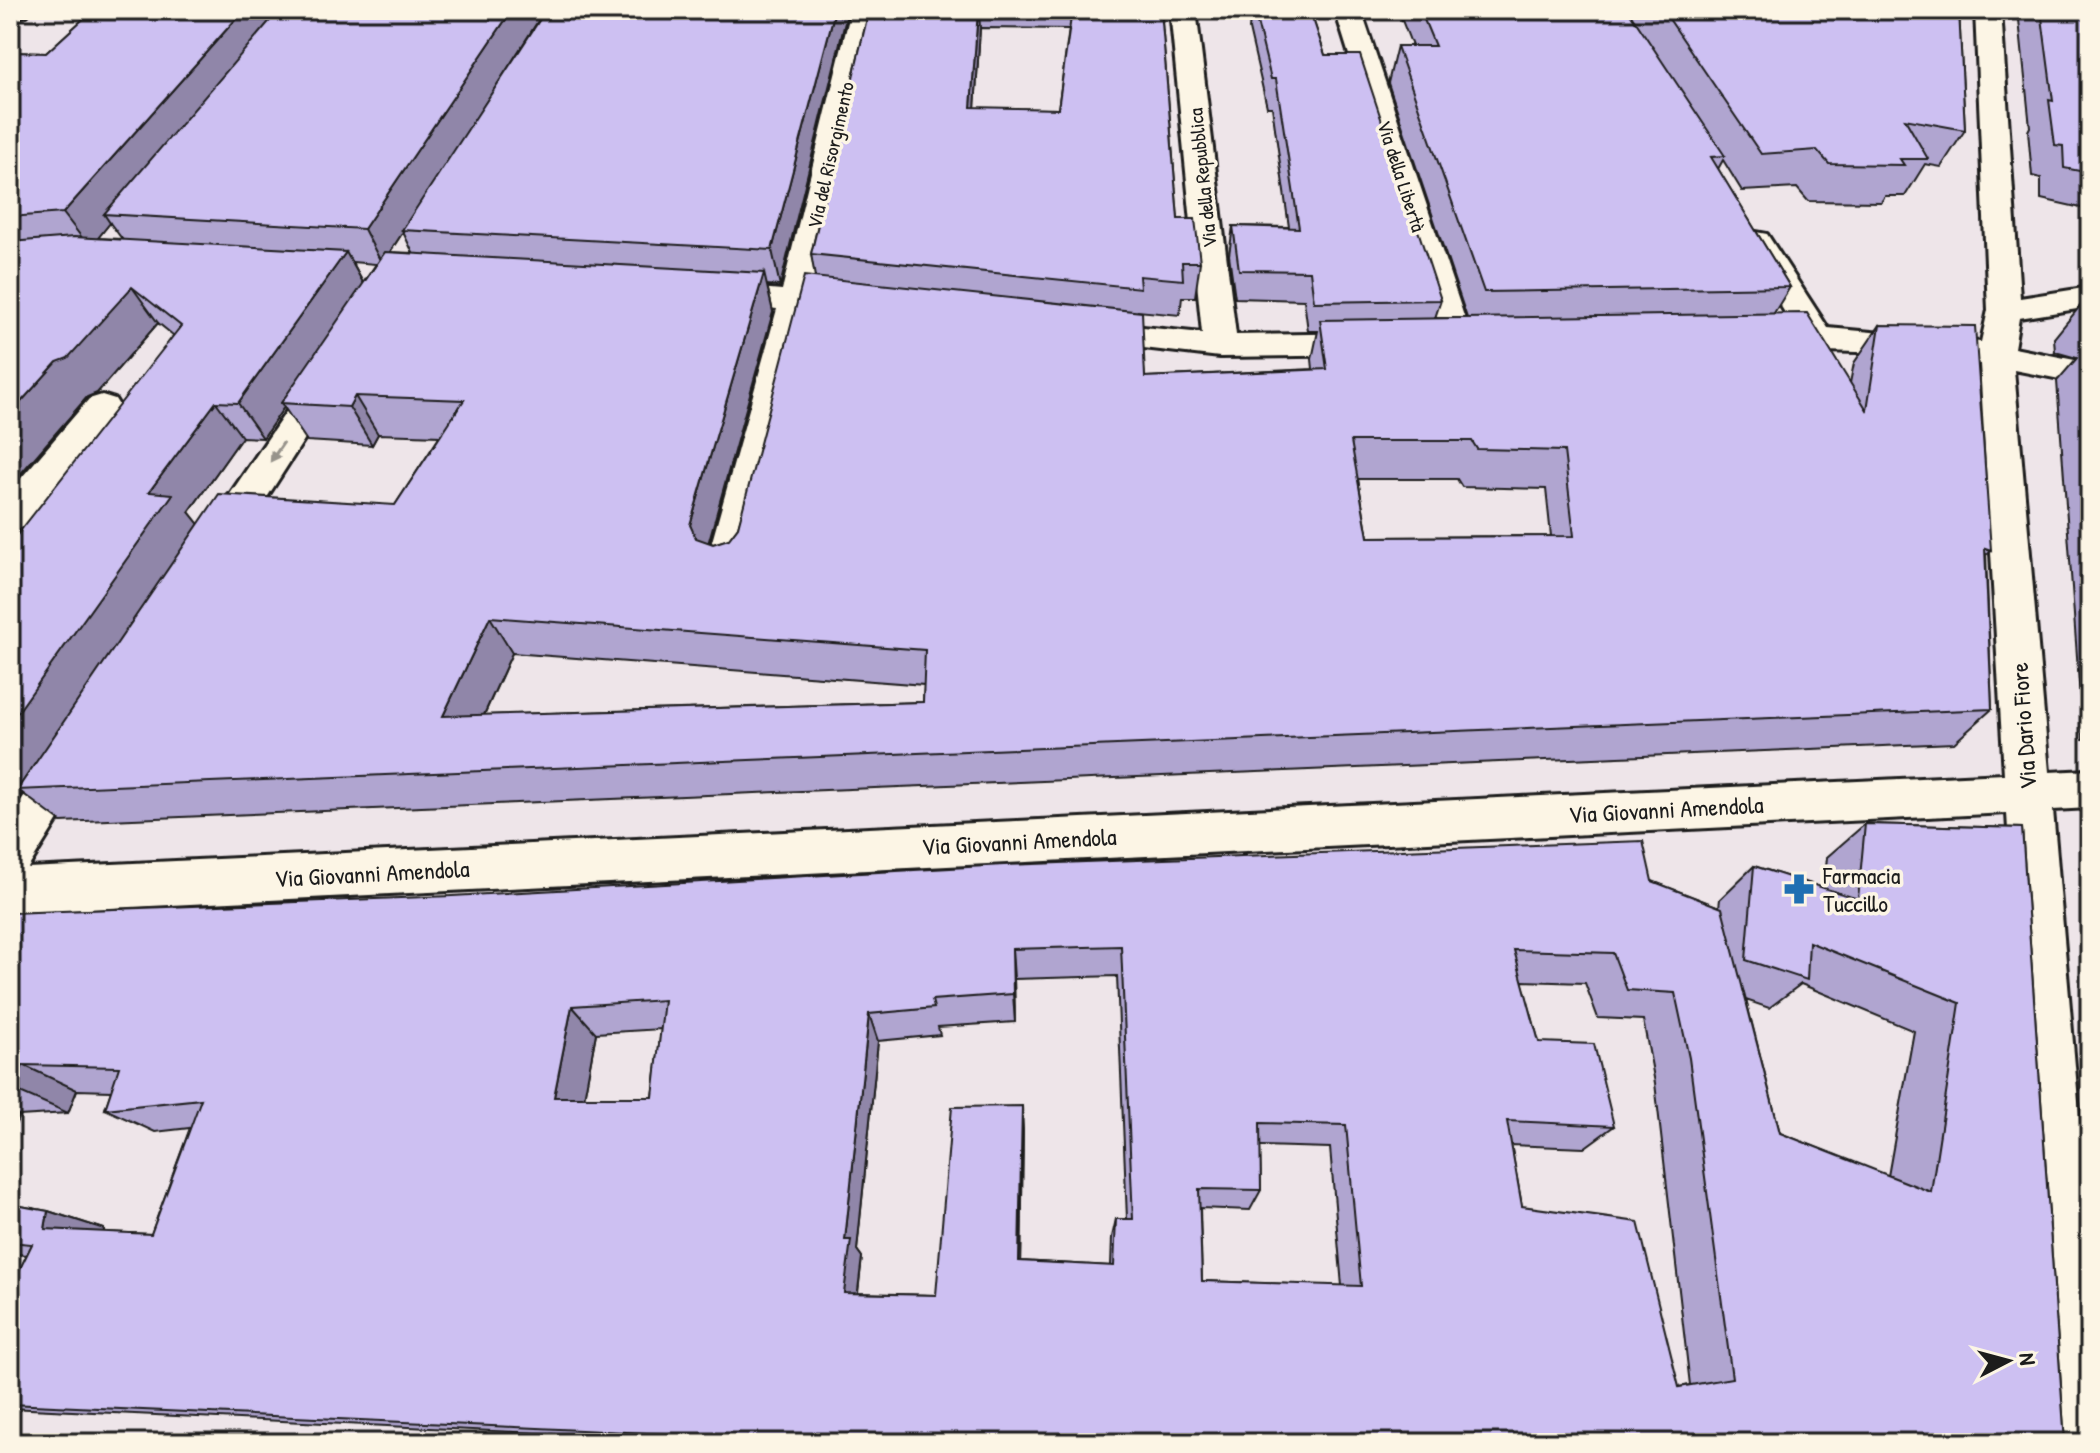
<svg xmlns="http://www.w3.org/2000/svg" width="2100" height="1453" font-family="'Patrick Hand',sans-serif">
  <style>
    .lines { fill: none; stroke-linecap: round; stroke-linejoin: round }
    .minor-casing { stroke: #1c1c1c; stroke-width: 6 }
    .minor { fill: #fcf5e5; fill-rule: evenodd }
    .wall { fill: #b0a5d0; stroke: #1c1c1c; stroke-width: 2; fill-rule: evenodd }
    .shaded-wall { fill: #9086a9; stroke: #1c1c1c; stroke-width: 2 }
    .building { fill: #cdc0f2; stroke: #1c1c1c; stroke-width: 2; fill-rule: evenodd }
    .oneway { fill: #97938b }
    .labels { text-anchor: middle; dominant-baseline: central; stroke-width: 7; stroke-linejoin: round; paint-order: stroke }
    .far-street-label { font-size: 20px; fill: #1c1c1c; stroke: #fcf5e5 }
    .street-label { font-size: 24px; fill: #1c1c1c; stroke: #fcf5e5 }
    .poi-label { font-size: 24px; fill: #1c1c1c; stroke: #fcf5e5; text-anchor: start }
  </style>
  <rect width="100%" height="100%" fill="#eee5e9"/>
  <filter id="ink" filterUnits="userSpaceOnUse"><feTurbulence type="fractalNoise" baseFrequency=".0125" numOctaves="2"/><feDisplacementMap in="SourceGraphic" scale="16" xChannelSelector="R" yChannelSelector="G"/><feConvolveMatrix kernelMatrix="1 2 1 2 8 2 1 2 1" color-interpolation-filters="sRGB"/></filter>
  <g filter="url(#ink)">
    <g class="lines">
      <g class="minor-casing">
        <path id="minor" d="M10,10H31L27,15L10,21Z
          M851,10H877L814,292L869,299L873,306L869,313L857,316L809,312L746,563L740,573L726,578L712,573L706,563L777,309L698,301L694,294L698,287L710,284L782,290Z
          M1170,10H1196L1236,335L1375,333L1387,336L1392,344L1387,352L1375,355L1220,357L1084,341L1072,338L1067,331L1072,324L1084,321L1202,333Z
          M1335,10H1361L1473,343L1468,351L1456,354L1444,351L1439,343Z
          M1975,10H2001L2020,298L2090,287V307L2019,318L2014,348L2090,363V385L2014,370L2049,772L2090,770V808L2053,810L2090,1241V1443H2045L2007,813L10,913V817L58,746L74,740L90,746L96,759L28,868L2004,774L1980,364L1888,353L1764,349L1752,345L1747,338L1752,331L1794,327L1740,241L1745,234L1756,232L1767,234L1828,328L1981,342L1988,310Z
          M328,365L340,368L345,376L230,555L216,559L202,555L196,545L202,535L316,368Z
          M102,395L115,399L120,407L115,415L24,527L10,531V491L89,399Z"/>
      </g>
      <use href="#minor" class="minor"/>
    </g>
    <path class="wall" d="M93,10H545L504,74L848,10L780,286L767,285L773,312L709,542L713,544L729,539L738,527L815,277L811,254L869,10H1161L1178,219L1200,262L1195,297H1182L1180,315L1138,311L1145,377L1313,369L1312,359L1318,331H1308L1304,300L1235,298L1229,255L1233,226L1289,227L1272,107H1267L1249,29L1251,10H1310L1325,55L1441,300L1435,318H1467L1388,83L1397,46H1412L1398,10H1959L1965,130L1941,167L1925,164L1905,196H1885L1881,202L1808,201L1797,188L1742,191L1723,160L1718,169L1790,287L1774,313L1850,383L1854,363L1880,325L1991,550L1986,555L1992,709L1954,743L61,822L22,793L10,812L173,335L158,323L97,393L87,397L10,486V52L46,53ZM980,28L1069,29L1058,109L975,108ZM110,223L122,239L98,238ZM403,232L413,253L390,252ZM352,262L376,264L363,283ZM284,407L307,441L372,445L378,434L440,436L395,505L198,524L189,512L242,437L263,438ZM1358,479H1457L1462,487L1546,489L1551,536L1368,537ZM512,653L924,685L923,702L484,715Z
      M2018,10H2090V210L2041,199V178L2032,176L2028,131L2030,127Z
      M2089,295L2090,739H2083L2057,381L2077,358L2055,352L2054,338Z
      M1865,824L2022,828L2065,1443H745L10,1408V1289L27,1255L10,1253V1204L48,1211L104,1229V1232L151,1234L190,1128L155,1132L105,1109L111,1091L77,1090L68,1113L19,1116L10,1136V913L1652,881L1719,907L1720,899L1754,866L1824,888L1827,857ZM1117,976L1127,1219H1116L1112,1237L1111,1266L1021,1261L1023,1129L936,1295L858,1293L862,1257L857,1250L878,1041L940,1035L938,1027L1015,1022L1014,979ZM1522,981L1585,983L1598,1018L1643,1020L1655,1083L1690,1385L1679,1387L1522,1206L1511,1145L1584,1148L1614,1126L1539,1042ZM1801,984L1914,1031L1888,1176L1780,1133L1746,1000L1769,1008ZM661,1029L653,1097H584L596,1033ZM1260,1146L1330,1148L1342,1286L1202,1281L1200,1208L1250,1210L1261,1190Z"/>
    <path class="shaded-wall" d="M244,10H290L104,214L110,223L90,248L63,213Z
      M512,10H545L404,230H402L403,232L382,264L364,229Z
      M835,10H848L780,286L772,250Z
      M978,10H979L980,28L973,142L971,107Z
      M346,252L366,288L281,403L284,407L263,438L238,403Z
      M764,273L773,312L703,562L690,525Z
      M132,287L158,323L97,393L87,397L10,486V414L57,362Z
      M355,396L378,434L372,445L349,407Z
      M216,402L242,437L189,512L202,528L17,790L22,793L10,812V723L149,492Z
      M490,617L512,653L468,750L443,716Z
      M1012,949L1014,979L1015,1022L1013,994Z
      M572,1006L596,1033L580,1120L554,1097Z
      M869,1014L878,1041L857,1250L862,1257L856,1307L844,1293L845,1240Z
      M23,1065L77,1090L68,1113L13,1089Z
      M1022,1106L1023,1129L1021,1277L1019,1261Z
      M10,1112L19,1116L10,1136Z
      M48,1211L104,1229L102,1247L45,1229Z"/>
    <path class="building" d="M93,10H244L63,213L10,217V52L46,53Z
      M279,10H512L364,229L104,214Z
      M546,10H835L772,250L402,230Z
      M869,10H978L971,107L1058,109L1072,10H1161L1178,219H1195L1200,262H1182L1183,280L1139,276L1140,288L811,254Z
      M1254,10H1310L1325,55H1360L1441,300L1314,302L1310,271L1239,270L1233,226L1299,228L1276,79H1271Z
      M1420,10H1628L1725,156L1711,157L1790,287L1484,292L1397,46H1435Z
      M1663,10H1959L1965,130L1905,119L1928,159H1900L1904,165L1829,164L1817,150L1761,154Z
      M2041,10H2090V173L2064,168L2063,146L2055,145L2049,100L2053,101Z
      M74,237L346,252L238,403L216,402L149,492L173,494L10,723V544L181,326L132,287L68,358L57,362L10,414V242Z
      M385,252L764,273L690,525L696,538L713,544L729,539L738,527L804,276L1142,312L1145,377L1327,369L1320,320L1807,313L1867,410L1880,325L1975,326L1991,550L1985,548L1992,709L17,790L219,494L395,505L464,400L355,396L349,407L281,403ZM1351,441H1472L1477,449L1564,451L1574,536L1368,537ZM490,617L925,650L923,702L443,716Z
      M1865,824L2022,828L2065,1443H867L10,1404V1289L32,1244L10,1242V1204L48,1211L45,1229L151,1234L201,1099L105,1109L119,1067L23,1065L13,1089H10V913L452,896L1004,865L1643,841L1652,881L1722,908L1780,1133L1931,1192L1960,1003L1809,942L1807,980L1746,960L1754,866L1858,899ZM1121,946L1133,1219H1116L1114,1266L1019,1261L1022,1106L952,1107L936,1295L844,1293L851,1240H845L869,1014L934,1008L932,1000L1013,994L1012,949ZM1514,950L1613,953L1627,990L1675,993L1689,1058L1732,1378L1679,1387L1638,1222L1522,1206L1507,1121L1614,1126L1594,1044L1539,1042ZM664,1000L653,1097H554L572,1006ZM1260,1123L1346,1125L1361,1286L1202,1281L1199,1189L1261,1190Z"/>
    <defs><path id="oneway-solid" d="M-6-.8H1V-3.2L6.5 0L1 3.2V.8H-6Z" transform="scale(2)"/></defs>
    <use class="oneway" href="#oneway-solid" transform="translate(277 452) rotate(124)"/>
  </g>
  <defs>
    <g id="pharmacy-bare" transform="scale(2.4)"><path d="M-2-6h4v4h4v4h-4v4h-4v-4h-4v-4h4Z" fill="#1f6fb2" stroke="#fcf5e5" stroke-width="2.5" paint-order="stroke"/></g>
  </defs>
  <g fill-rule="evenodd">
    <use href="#pharmacy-bare" x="1799" y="889"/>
  </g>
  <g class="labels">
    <g class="far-street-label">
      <text transform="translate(830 155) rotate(-77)">Via del Risorgimento</text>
      <text transform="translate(1402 176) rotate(72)">Via della Libertà</text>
      <text transform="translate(1202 178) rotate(-96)">Via della Repubblica</text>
    </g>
    <g class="street-label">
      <text transform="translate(2023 726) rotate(-94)">Via Dario Fiore</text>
      <text transform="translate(1666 809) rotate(-3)">Via Giovanni Amendola</text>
      <text transform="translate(1019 841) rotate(-3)">Via Giovanni Amendola</text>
      <text transform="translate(372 873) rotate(-3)">Via Giovanni Amendola</text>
    </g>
    <g class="poi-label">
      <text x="1823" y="875">Farmacia<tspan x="1823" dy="28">Tuccillo</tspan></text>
    </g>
  </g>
  <rect width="2100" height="1453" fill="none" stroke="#fcf5e5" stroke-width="40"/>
  <rect x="20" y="20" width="2060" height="1413" fill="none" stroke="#1c1c1c" stroke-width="3" filter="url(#ink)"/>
  <g transform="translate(2008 1361) rotate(84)" stroke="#fcf5e5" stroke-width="6" paint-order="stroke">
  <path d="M0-6L14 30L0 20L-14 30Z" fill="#1c1c1c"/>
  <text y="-12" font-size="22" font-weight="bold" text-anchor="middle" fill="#1c1c1c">N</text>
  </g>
</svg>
